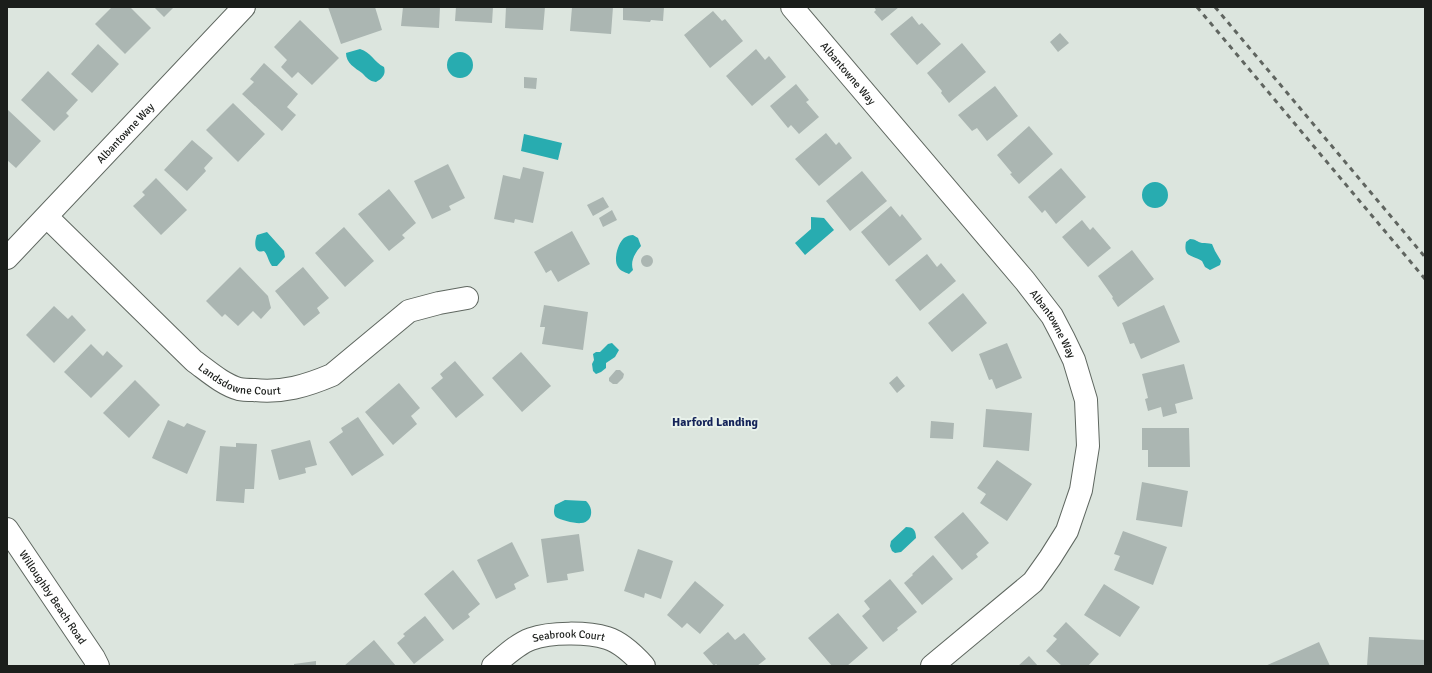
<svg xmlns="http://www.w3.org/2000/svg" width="1432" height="673" font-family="Signika,sans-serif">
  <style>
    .water { fill: #28acb0 }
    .building { fill: #abb6b2 }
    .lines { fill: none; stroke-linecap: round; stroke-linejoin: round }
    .minor-casing { stroke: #5f6760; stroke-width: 24 }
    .tertiary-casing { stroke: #5f6760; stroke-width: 24 }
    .minor { stroke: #fff; stroke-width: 22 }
    .tertiary { stroke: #fff; stroke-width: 22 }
    .rail { stroke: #606560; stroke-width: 3; stroke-dasharray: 5 5; stroke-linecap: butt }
    .labels { text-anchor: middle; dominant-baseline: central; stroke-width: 4; stroke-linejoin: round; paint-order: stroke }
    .street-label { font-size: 11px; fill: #1b1e1b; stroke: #e9f2eb }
    .neighbourhood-label { font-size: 12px; font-weight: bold; fill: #142359; stroke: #e9f2eb }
  </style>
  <rect width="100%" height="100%" fill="#dce5de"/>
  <path class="water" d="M360,49C371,52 374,62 384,67C386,74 383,78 376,82C369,81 367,78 362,73C355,68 346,63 346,53Z
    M447 65a13 13 0 1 1 26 0a13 13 0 1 1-26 0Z
    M524,134L562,143L558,160L521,151Z
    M1142 195a13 13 0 1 1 26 0a13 13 0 1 1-26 0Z
    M811,217L824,218L834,230L805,255L795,243L811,229Z
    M267,232L284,251L285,257L277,266H272C268,261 268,255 264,251C254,254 254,242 257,235Z
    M633,235L638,238L641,246C635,253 630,261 633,270L629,274C625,272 620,271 618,267C613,260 618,243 624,238C627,236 630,235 633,235Z
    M1190,239C1196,239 1197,242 1202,243C1206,243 1208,243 1212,244L1215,251L1221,261L1220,265L1210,270L1205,267L1202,261C1192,255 1183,257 1186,242Z
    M612,343L619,350L615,357L606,363V368L601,372L596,374L593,371L592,364L594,360L593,354L596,352H600L608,344Z
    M565,500L586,501C594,508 593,522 581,523C577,524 559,520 556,517C553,514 554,509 555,505Z
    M906,527C913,527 916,530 916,538L901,552L895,553L892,551L890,546L891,541Z"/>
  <path class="building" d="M112,7H130L151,28L125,54L95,24Z
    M154,7H174L164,17Z
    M328,7H375L382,30L341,44Z
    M403,7H440L439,28L401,26Z
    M456,7H493L492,23L455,21Z
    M506,7H545L543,30L505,28Z
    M572,7H613L611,34L570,31Z
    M623,7H664L663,21L651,20L650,22L623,20Z
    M874,7H899L882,21L874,12L876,10Z
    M713,11L722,21L725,19L743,41L710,68L684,35Z
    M912,16L919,25L922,23L941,44L917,65L890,34Z
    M300,20L339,58L312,85L298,72L292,78L281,67L287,60L274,47Z
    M1060,33L1069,43L1058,52L1050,42Z
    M962,43L986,72L949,103L941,93L942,91L927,73Z
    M98,44L119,64L92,93L71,74Z
    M756,49L765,60L769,56L786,77L752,106L726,76Z
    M264,63L298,94L287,107L296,115L282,131L242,94L254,82L250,79Z
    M48,71L78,100L66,113L69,116L54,131L21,100Z
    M524,77L537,78L536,89L524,88Z
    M796,84L809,100L806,102L819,117L799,134L791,125L788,128L770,106Z
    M995,86L1018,116L987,141L977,128L972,131L958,115Z
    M233,103L265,134L238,162L206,130Z
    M7,109L41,141L16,168L7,160Z
    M1029,126L1053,154L1019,184L1010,174L1012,173L997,155Z
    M826,133L836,145L839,142L852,158L819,186L795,159Z
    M192,140L213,158L204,168L206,171L187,191L164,170Z
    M448,164L465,198L449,206L451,210L432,219L414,181Z
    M523,167L544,172L533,223L515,219L514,223L494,219L503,175L520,179Z
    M1061,168L1086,197L1056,224L1045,210L1042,213L1028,197Z
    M862,171L887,201L850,231L826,201Z
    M156,178L187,210L161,235L133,206L145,195L142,192Z
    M389,189L416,223L402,235L405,238L389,251L358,214Z
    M603,197L609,207L593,216L587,205Z
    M891,206L900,217L902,214L922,239L889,266L861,232Z
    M612,210L617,220L603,227L599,218Z
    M1082,220L1090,230L1093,227L1111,248L1088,267L1062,237Z
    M344,227L374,261L345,287L315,253Z
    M572,231L590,264L558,282L551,270L546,273L534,252Z
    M1132,250L1154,279L1118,307L1112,298L1113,297L1098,276Z
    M927,254L937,267L941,263L956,281L920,311L895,280Z
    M641 261a6 6 0 1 1 12 0a6 6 0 1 1-12 0Z
    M240,267L268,296L271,308L261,319L253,311L238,326L225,314L222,317L206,301Z
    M303,267L329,298L317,308L320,313L304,326L275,291Z
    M963,293L987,323L952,352L928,323Z
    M544,305L588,312L583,350L542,344L545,327H540Z
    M1164,305L1180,342L1141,359L1134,343L1130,344L1122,323Z
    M54,306L68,319L72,315L86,330L54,363L26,335Z
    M1007,343L1022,378L996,389L992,379L989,380L979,354Z
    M91,344L103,356L107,351L123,366L91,398L64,372Z
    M521,352L551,386L522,412L492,378Z
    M455,361L484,395L456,418L431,388L443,378L440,374Z
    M1184,364L1193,399L1175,404L1177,413L1163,417L1161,407L1148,411L1145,399L1148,398L1142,374Z
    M616,370H620L624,374L623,378L617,384H613L609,381V378Z
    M897,376L905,386L897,393L889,383Z
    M135,380L160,405L129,438L103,413Z
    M399,383L420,408L411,416L417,424L393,445L365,412Z
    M986,409L1032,413L1029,451L983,447Z
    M358,417L384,455L352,476L329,442L343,432L341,428Z
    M168,420L184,427L187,423L206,431L187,474L152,458Z
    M931,421L954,423L953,439L930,438Z
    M1142,428H1189L1190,467H1148V450H1142Z
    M310,440L317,465L305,468L306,473L279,480L271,450Z
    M236,443L257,444L254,489H245L244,503L216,501L220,446L236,447Z
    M997,460L1032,484L1007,521L980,503L986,494L977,488Z
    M1142,482L1188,491L1182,527L1136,520Z
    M963,512L989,543L976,554L978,557L962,570L934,537Z
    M1123,531L1167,547L1153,585L1114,570L1120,556L1114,554Z
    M579,534L584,571L567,574L568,580L547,583L541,539Z
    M512,542L529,576L514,584L516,589L496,599L477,560Z
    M638,549L673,561L661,599L645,593L644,598L624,591Z
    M933,555L953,579L922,605L904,583L913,575L912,574Z
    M453,570L480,604L468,614L470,617L453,630L424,594Z
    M890,579L917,612L897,628L898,630L883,642L862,616L870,609L864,601Z
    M695,581L724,605L700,634L687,623L682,628L667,615Z
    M1104,584L1140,607L1120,637L1084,615Z
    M838,613L868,648L847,666H832L808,638Z
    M425,616L444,640L414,664L397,643L405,636L403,634Z
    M1066,622L1099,654L1088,666H1062L1046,651L1057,639L1053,636Z
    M728,632L735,640L744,633L766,659L757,666H718L716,664L714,666L703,653Z
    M1369,637L1425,640V666H1367Z
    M374,640L396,666H344Z
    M1319,642L1330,666H1265L1286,657Z
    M1029,656L1038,666H1018Z
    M316,661V666H294V664Z"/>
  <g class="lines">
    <g class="minor-casing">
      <g id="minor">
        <path id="s1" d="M792,7L1025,281L1052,316L1063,337L1074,360L1086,400L1088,446L1081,490L1067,531L1050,558L1033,582L932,666"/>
        <path id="s2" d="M47,217L194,361C208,371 222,384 239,389C243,390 249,390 254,390C283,393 306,386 332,375L409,311L439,303L467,298"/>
        <path id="s3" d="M7,258L244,7"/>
        <path id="s4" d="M493,666C504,657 517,644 531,639C550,632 588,632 607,638C620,642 635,656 644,666"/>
      </g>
    </g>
    <g class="tertiary-casing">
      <g id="tertiary">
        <path id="s5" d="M7,529L94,658L98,666"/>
      </g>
    </g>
    <use href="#minor" class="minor"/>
    <use href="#tertiary" class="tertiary"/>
    <path class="rail" d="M1197,7L1425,279
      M1215,7L1425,257"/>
  </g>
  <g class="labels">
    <g class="street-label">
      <text stroke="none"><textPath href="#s1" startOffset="87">Albantowne Way</textPath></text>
      <text stroke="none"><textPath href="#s3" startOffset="172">Albantowne Way</textPath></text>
      <text stroke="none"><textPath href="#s1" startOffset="411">Albantowne Way</textPath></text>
      <text stroke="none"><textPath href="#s2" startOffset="257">Landsdowne Court</textPath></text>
      <text stroke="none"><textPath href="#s5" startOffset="82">Willoughby Beach Road</textPath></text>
      <text stroke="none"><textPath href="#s4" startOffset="85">Seabrook Court</textPath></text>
    </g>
    <g class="neighbourhood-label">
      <text x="715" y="422">Harford Landing</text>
    </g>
  </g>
  <rect width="1432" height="673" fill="none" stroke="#1b1e1b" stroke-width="16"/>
</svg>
